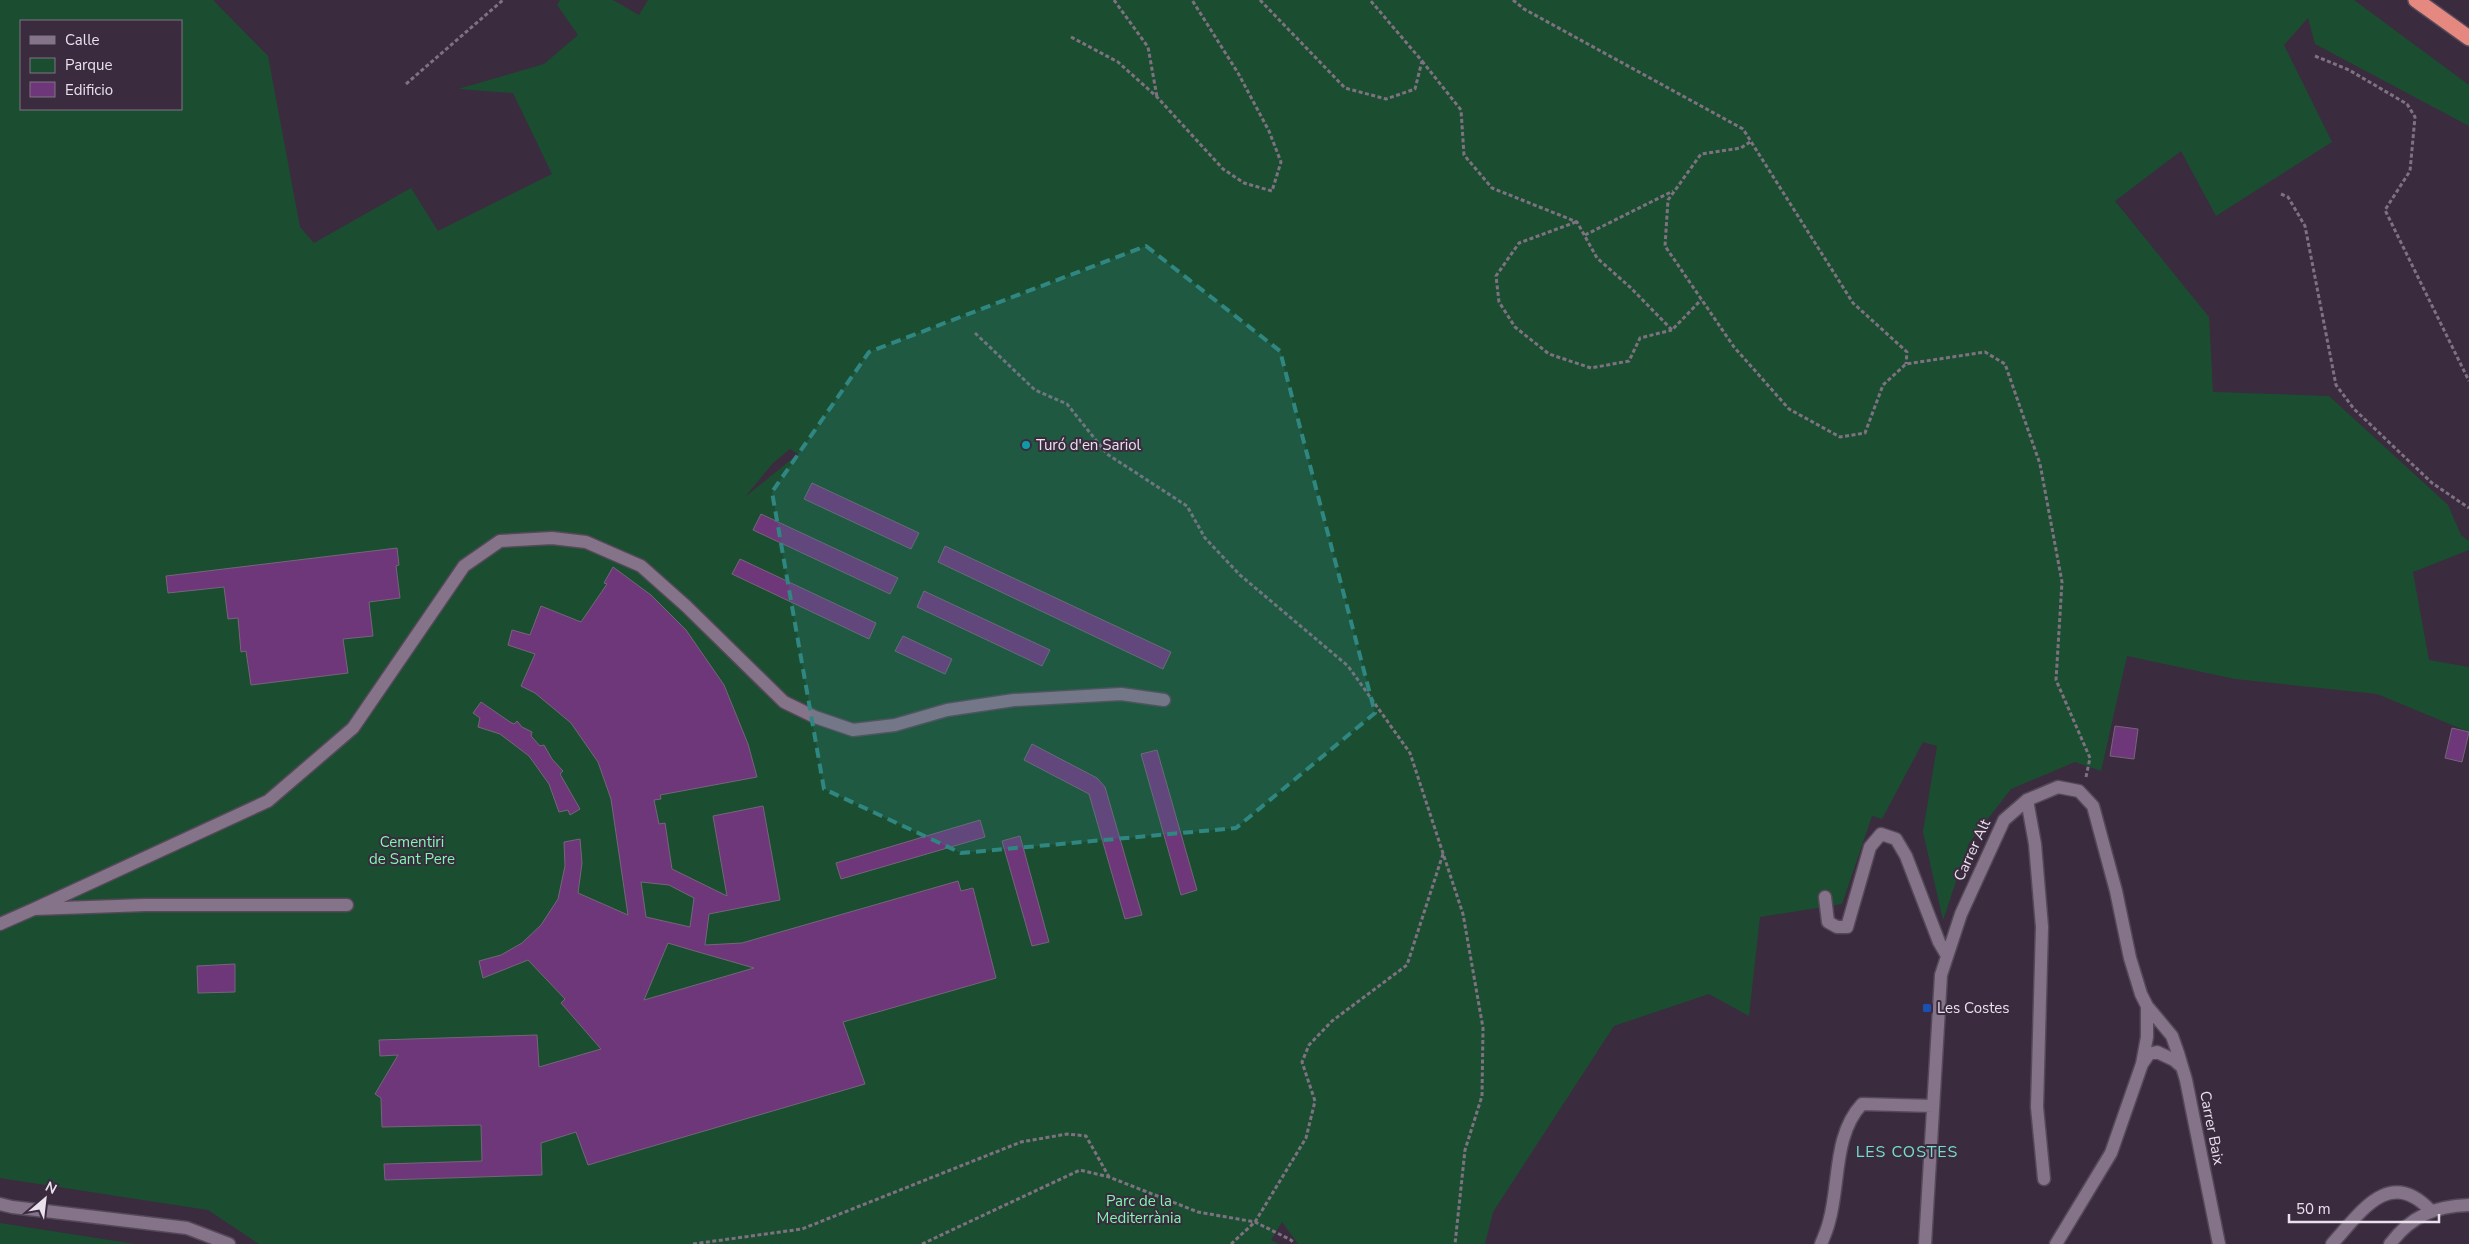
<svg xmlns="http://www.w3.org/2000/svg" width="2469" height="1244" font-family="'Nunito Sans',sans-serif">
  <style>
    .green { fill: #1b4e31; fill-rule: evenodd }
    .building { fill: #6d377a; stroke: #76657a; fill-rule: evenodd }
    .lines { fill: none; stroke-linecap: round; stroke-linejoin: round }
    .minor-casing { stroke: #554959; stroke-width: 15 }
    .highway-casing { stroke: #554959; stroke-width: 18 }
    .path { stroke: #7e7282; stroke-width: 3; stroke-dasharray: 4 2.5; stroke-linecap: butt }
    .minor { stroke: #857389; stroke-width: 12 }
    .highway { stroke: #e58980; stroke-width: 15 }
    .marked { fill: #308681; fill-opacity: 0.2; stroke: #308681; stroke-width: 4; stroke-dasharray: 10 6; stroke-linejoin: round }
    .culture-dot { fill: #0f9aa8; stroke: #3a2b3e; stroke-width: 2 }
    .transit-dot { fill: #1a4fb4; stroke: #3a2b3e; stroke-width: 2 }
    .labels { text-anchor: middle; dominant-baseline: central; stroke-width: 4; stroke-linejoin: round; paint-order: stroke }
    .poi-label { font-size: 15px; fill: #eae1ed; stroke: #3a2b3e; text-anchor: start }
    .park-label { font-size: 15px; fill: #7ef8af; stroke: #3a2b3e }
    .street-label { font-size: 15px; fill: #eae1ed; stroke: #3a2b3e }
    .neighbourhood-label { font-size: 16px; letter-spacing: 1px; fill: #76ddcc; stroke: #3a2b3e }
  </style>
  <rect width="100%" height="100%" fill="#3a2b3e"/>
  <path class="green" d="M0,0H213L268,56L300,227L314,243L411,188L438,231L552,174L513,93L458,89L544,64L578,35L557,5L560,0H613L639,15L648,0H2354L2469,85V126L2315,44L2308,18L2284,45L2332,142L2216,216L2181,151L2115,201L2209,317L2213,392L2329,396L2448,505L2461,535L2469,541V550L2413,572L2429,660L2469,667V732L2377,694L2235,679L2127,656L2101,771L2075,762L2011,789L1969,843L1943,920L1923,832L1937,746L1923,742L1882,819L1872,816L1842,904L1760,917L1749,1016L1709,994L1614,1026L1493,1212L1485,1244H1298L1282,1222L1271,1240L1279,1244H259L208,1210L0,1178ZM21,21H181V109H21ZM790,449L798,454L745,497L773,463Z
    M0,1223L135,1244H0Z"/>
  <path class="building" d="M812,483L919,533L911,549L804,499Z
    M761,514L898,578L890,594L753,530Z
    M945,546L1171,652L1163,669L938,562Z
    M397,548L399,565L396,566L400,598L369,602L373,636L343,639L348,673L251,685L246,651L241,652L238,618L228,619L224,587L168,593L166,576Z
    M740,559L876,623L869,639L732,574Z
    M613,567L651,595L686,630L724,685L748,744L757,777L660,795L661,799L654,800L659,824L665,823L672,869L727,896L713,816L763,806L780,900L709,914L705,945L742,943L958,881L961,891L973,888L996,978L843,1022L865,1084L588,1165L576,1132L541,1143L542,1175L385,1180L384,1164L482,1161L481,1125L382,1127L381,1098L375,1094L398,1055L380,1056L379,1040L537,1035L539,1067L601,1049L561,1003L565,999L528,960L483,978L479,961L501,955L522,943L541,925L558,899L565,866L564,842L580,839L582,863L578,893L628,915L611,799L598,762L571,723L535,693L521,686L535,654L508,645L512,630L530,635L541,606L581,622L607,584L604,583ZM641,882L669,885L694,898L690,927L646,917ZM668,943L688,949L754,968L644,1000Z
    M924,591L1050,650L1042,666L917,607Z
    M903,636L952,659L945,674L895,651Z
    M481,702L510,722L514,724L517,721L522,727L532,732L531,736L540,746L544,745L552,759L563,771L560,774L580,809L570,815L568,810L559,812L549,784L529,756L500,734L478,727L480,718L473,713Z
    M2115,726L2138,729L2134,759L2110,756Z
    M2452,728L2469,732L2462,762L2445,758Z
    M1032,744L1097,778L1105,787L1142,915L1125,919L1089,794L1024,760Z
    M1157,750L1197,890L1181,895L1141,754Z
    M980,820L985,837L841,879L836,863Z
    M1020,836L1049,942L1032,946L1002,841Z
    M235,964V992L198,993L197,966Z"/>
  <g class="lines">
    <g class="minor-casing">
      <path id="minor" d="M2027,800L2035,844L2042,927L2037,1107L2044,1179
        M1825,897L1828,922L1837,927H1847L1870,847L1881,834L1896,839L1906,856L1939,942L1946,954
        M34,909L268,801L353,728L464,566L500,541L552,538L586,542L641,566L686,606L784,702L815,717L853,730L895,725L947,710L1014,700L1121,694L1164,700
        M0,924L34,909L145,905H347
        M2142,1064L2149,1054L2157,1052L2174,1060L2182,1067
        M0,1204L12,1207L187,1228L229,1244
        M1821,1244C1824,1237 1827,1230 1829,1222C1840,1184 1833,1135 1862,1104L1933,1106
        M1925,1244L1941,975L1961,914L2004,820L2027,800L2058,787L2079,791L2093,806L2116,891L2130,958L2141,994L2147,1006L2172,1036L2178,1053L2186,1080L2219,1244
        M2056,1244L2111,1153L2142,1064L2147,1037V1006
        M2332,1244C2361,1212 2389,1167 2430,1210
        M2390,1244C2411,1216 2435,1206 2469,1205"/>
    </g>
    <g class="highway-casing">
      <path id="highway" d="M2416,0L2469,38"/>
    </g>
    <path class="path" d="M1114,0L1148,47L1157,97
      M1260,0L1345,88L1386,99L1415,89L1422,61L1370,0
      M1513,0L1524,9L1743,129L1853,303L1907,352L1906,364
      M1071,37L1118,62L1157,97L1223,169L1244,183L1272,191L1281,162L1269,131L1238,73L1192,0
      M2315,56L2349,70L2407,104L2415,117L2410,171L2385,210L2469,381
      M1422,61L1461,110L1464,155L1492,188L1577,222L1597,258L1631,288L1672,330L1701,300
      M406,84L503,0
      M1750,142L1741,148L1701,154L1668,200L1665,246L1734,347L1789,409L1840,437L1865,433L1883,385L1906,364L1985,352L2005,364L2040,464L2062,582L2056,680L2090,758L2086,777
      M2281,194L2288,197L2305,226L2336,385L2354,409L2432,483L2469,508
      M1576,222L1519,243L1496,276L1499,302L1515,327L1549,354L1591,368L1629,361L1640,338L1672,330
      M1585,235L1673,191
      M975,333L1035,390L1067,404L1107,454L1187,506L1205,538L1240,575L1348,666L1410,753L1463,914L1483,1028L1482,1096L1465,1150L1455,1244
      M693,1244L802,1229L1021,1142L1067,1134L1086,1136L1109,1177
      M922,1244L1080,1170L1109,1177L1198,1212L1255,1222L1291,1240L1294,1244
      M1231,1244L1255,1222L1306,1138L1315,1101L1302,1062L1309,1045L1332,1021L1407,965L1443,854"/>
    <use href="#minor" class="minor"/>
    <use href="#highway" class="highway"/>
  </g>
  <path class="marked" d="M1146,246L1280,351L1375,713L1236,828L961,853L824,789L772,492L869,352Z"/>
  <circle class="culture-dot" cx="1026" cy="445" r="5"/>
  <rect class="transit-dot" x="1922" y="1003" width="10" height="10" rx="2.5"/>
  <g class="labels">
    <g class="poi-label">
      <text x="1036" y="445">Turó d'en Sariol</text>
      <text x="1937" y="1008">Les Costes</text>
    </g>
    <g class="park-label">
      <text x="412" y="842">Cementiri<tspan x="412" dy="17">de Sant Pere</tspan></text>
      <text x="1139" y="1201">Parc de la<tspan x="1139" dy="17">Mediterrània</tspan></text>
    </g>
    <g class="street-label">
      <text transform="translate(1972 850) rotate(-65)">Carrer Alt</text>
      <text transform="translate(2212 1128) rotate(79)">Carrer Baix</text>
    </g>
    <g class="neighbourhood-label">
      <text x="1907" y="1152">LES COSTES</text>
    </g>
  </g>
  <rect x="20" y="20" width="162" height="90" fill="#3a2b3e" stroke="#807484"/>
  <rect x="30" y="36" width="25" height="8" fill="#857389" stroke="#807484"/>
  <text x="65" y="45" font-size="15" fill="#eae1ed">Calle</text>
  <rect x="30" y="58" width="25" height="15" fill="#1b4e31" stroke="#807484"/>
  <text x="65" y="70" font-size="15" fill="#eae1ed">Parque</text>
  <rect x="30" y="82" width="25" height="15" fill="#6d377a" stroke="#807484"/>
  <text x="65" y="95" font-size="15" fill="#eae1ed">Edificio</text>
  <g transform="translate(45 1199) rotate(28)" stroke="#3a2b3e" stroke-width="4" paint-order="stroke">
  <path d="M0-4L9 19L0 12L-9 19Z" fill="#eae1ed"/>
  <text y="-8" font-size="14" font-weight="bold" text-anchor="middle" fill="#eae1ed">N</text>
  </g>
  <path d="M2289 1214v8h150v-8" fill="none" stroke="#eae1ed" stroke-width="2.5"/>
  <text x="2296" y="1214" font-size="15" fill="#eae1ed" stroke="#3a2b3e" stroke-width="4" paint-order="stroke">50 m</text>
</svg>
